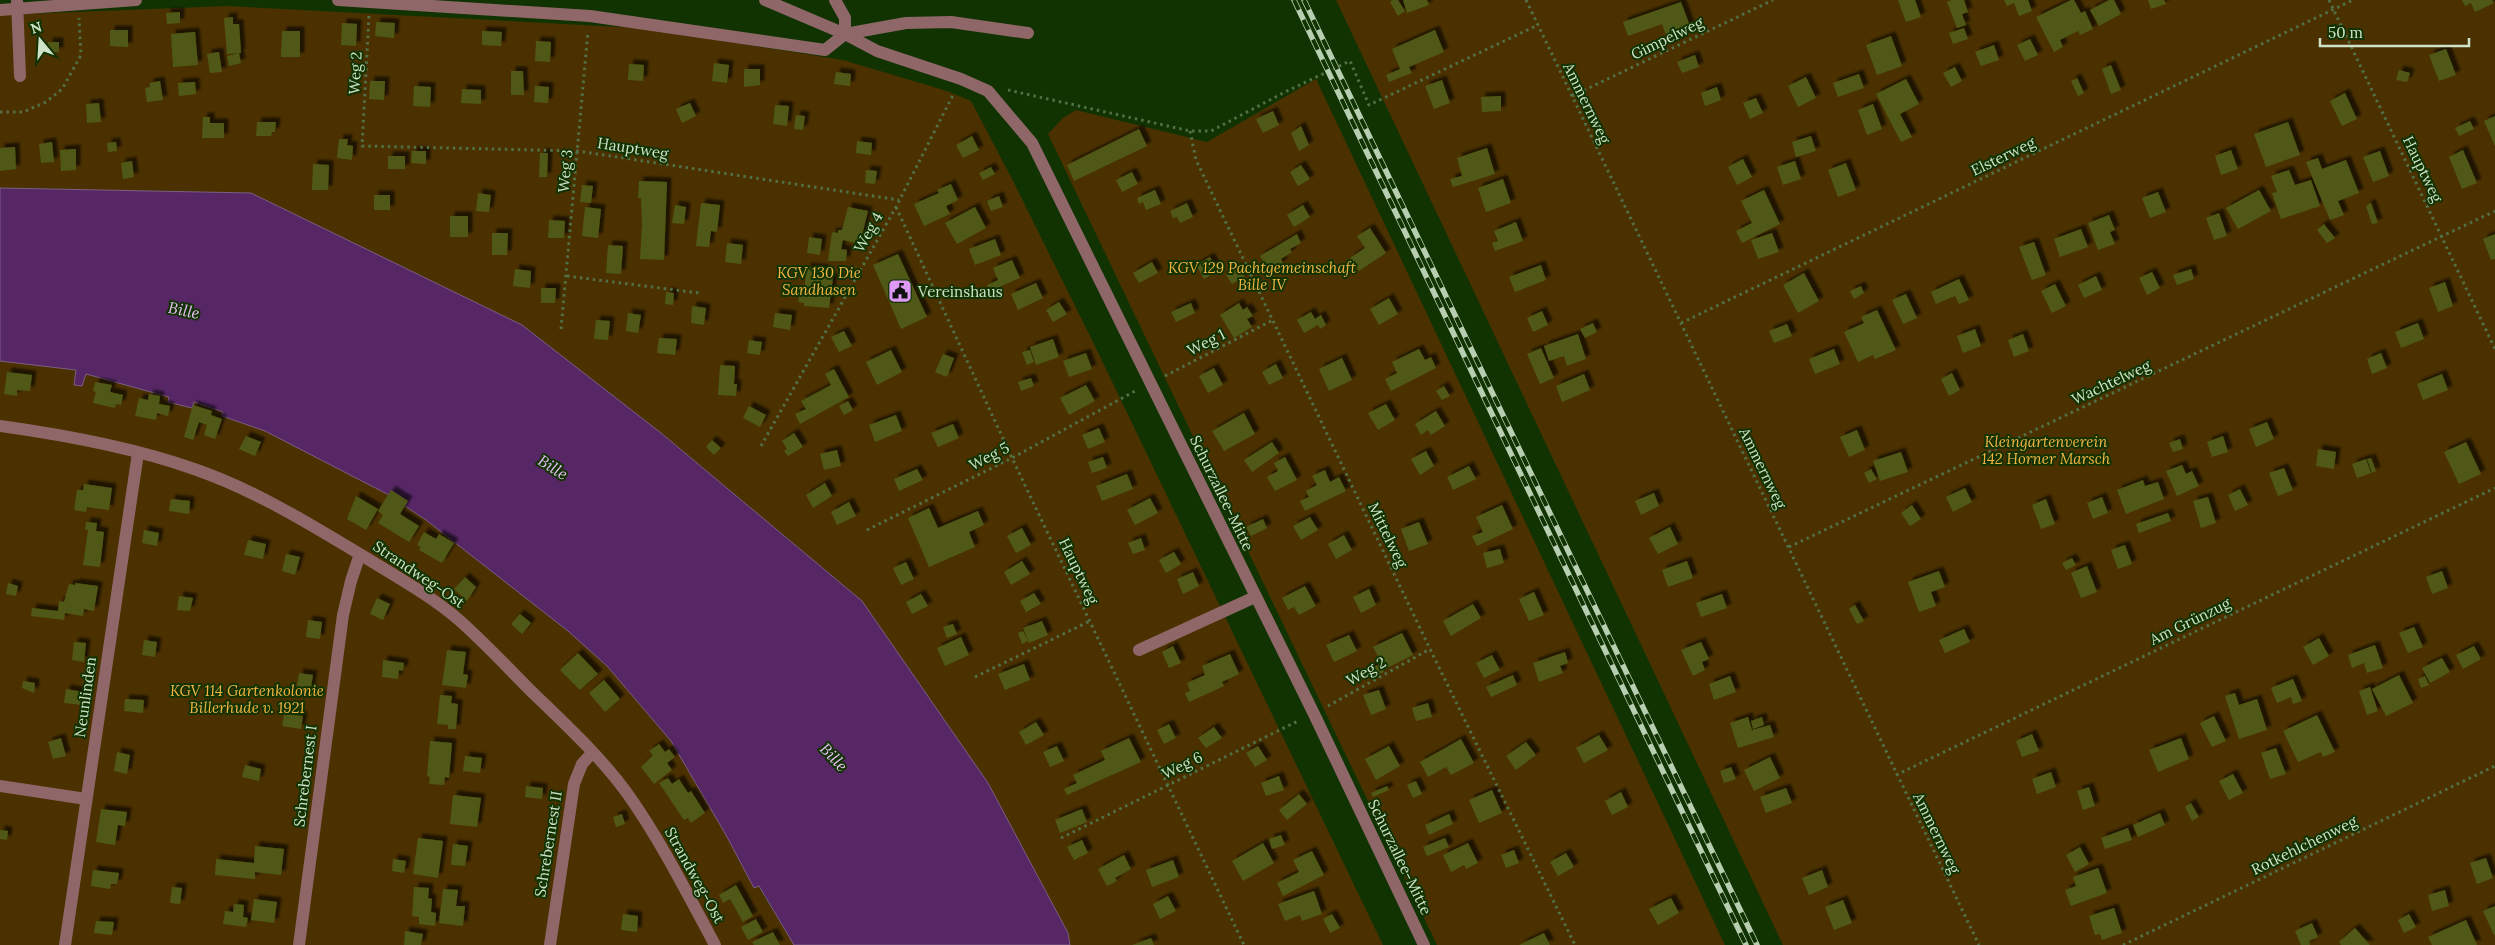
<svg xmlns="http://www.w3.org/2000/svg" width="2495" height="945" font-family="Lora,serif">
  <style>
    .green { fill: #4b3100 }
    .water { fill: #572765; stroke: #7b5f83 }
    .building { fill: #4f5914; filter: url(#shadow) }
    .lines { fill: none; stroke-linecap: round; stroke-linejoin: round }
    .path { stroke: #527046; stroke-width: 3; stroke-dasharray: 2.5 4; stroke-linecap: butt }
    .minor { stroke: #8f6768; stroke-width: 12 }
    .rail-casing { stroke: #b8ceb0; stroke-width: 5.5 }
    .rail { stroke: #113302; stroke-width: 4; stroke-dasharray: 11; stroke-linecap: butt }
    .labels { text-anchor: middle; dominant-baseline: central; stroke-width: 4; stroke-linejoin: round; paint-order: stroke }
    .street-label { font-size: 15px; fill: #cfe3c8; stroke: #113302 }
    .park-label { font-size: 15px; font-style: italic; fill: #f3b444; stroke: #113302 }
    .poi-label { font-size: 15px; fill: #cfe3c8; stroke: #113302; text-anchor: start }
    .water-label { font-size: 16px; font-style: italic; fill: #e8bff6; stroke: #113302 }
  </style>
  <defs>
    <filter id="shadow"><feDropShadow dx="4.5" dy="-4.5" stdDeviation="1" flood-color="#0009"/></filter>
  </defs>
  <rect width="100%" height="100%" fill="#113302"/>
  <path class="green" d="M1336,0H2495V945H1783Z
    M228,6L639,28L843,60L947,91L971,101L1011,177L1093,342L1383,945H1070L1068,933L988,783L862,601L661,433L522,325L251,193L0,188V15Z
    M1316,79L1725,945H1437L1048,134L1063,118L1076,110L1207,142Z
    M0,361L77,370L74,385L86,374L169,397L168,402L192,408L194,402L224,412L223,416L265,431L387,494L426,520L568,631L607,666L671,741L726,835L754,888L758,886L794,945H0Z"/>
  <path class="water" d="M0,188L251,193L522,325L661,433L862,601L988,783L1068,933L1070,945H794L759,886L754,888L726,835L671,741L607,666L568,631L426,520L387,494L265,431L222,416L223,412L194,402L192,408L168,402L169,397L86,374L82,386L74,385L76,370L0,361Z"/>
  <path class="building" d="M1393,0H1398L1405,11L1398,16L1390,2Z
    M1403,0H1427L1429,5L1407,13Z
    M1898,0H1915L1921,17L1906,22Z
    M1952,0H1964L1968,12L1962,14L1966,25L1957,28L1947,2Z
    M2004,0H2028L2032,11L2019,16L2014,3L2007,6Z
    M2071,0H2074L2081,13L2085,11L2093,29L2080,35L2078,31L2060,40L2063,47L2054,52L2036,17Z
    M2109,0H2114L2121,14L2099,26L2090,10Z
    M2148,0H2164L2166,4L2151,9Z
    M2462,0H2492L2494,3L2475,12L2471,3L2465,6Z
    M1681,2L1690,26L1666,35L1662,24L1628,36L1623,22Z
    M180,12V23L167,24L166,13Z
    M233,17V24H239L241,53L227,54L224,18Z
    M376,22L395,23L394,38L375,36Z
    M342,23L357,24L356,46L341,45Z
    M1964,28L1968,39L1953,44L1949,33Z
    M110,30H128V47L110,46Z
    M1435,30L1444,52L1409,67L1412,73L1389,82L1386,75L1400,69L1392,49Z
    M282,31H300V57H281Z
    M482,31L502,32L501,46L482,45Z
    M195,32L198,65L173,67L171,34Z
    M1891,36L1902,66L1877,75L1866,45Z
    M2030,39L2038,55L2025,61L2017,45Z
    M536,41L551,42L550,62L535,61Z
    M48,42H59V52H49Z
    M1994,45L1999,60L1981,66L1975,52Z
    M2446,49L2456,75L2439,81L2429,55Z
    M219,52L222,72L210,73L207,54Z
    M239,53L241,63L229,66L227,56Z
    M1695,55L1699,67L1682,73L1677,62Z
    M714,63L729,65L727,83L712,81Z
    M629,64L644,65L643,81L628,80Z
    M2111,65L2121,90L2111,94L2102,69Z
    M1955,67L1962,81L1951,87L1943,73Z
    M744,69H760V85L744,87Z
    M2399,70L2410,73L2407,82L2396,80Z
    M511,71H523L524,95H511Z
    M836,72L851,74L850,86L834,84Z
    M1859,74L1864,88L1838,97L1833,83Z
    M1806,77L1816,98L1798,107L1788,86Z
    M2077,78L2084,93L2078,96L2071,81Z
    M1906,79L1919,104L1900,114L1912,137L1901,142L1876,94Z
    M1442,80L1450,103L1434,109L1425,86Z
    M160,81L163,100L147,102L145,88L150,87L149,83Z
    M370,81H385L384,100L369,99Z
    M195,82L196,94L179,96L178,83Z
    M414,86L431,87L430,107L413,106Z
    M535,86L549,87L548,103L534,102Z
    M1717,87L1721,100L1705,106L1701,93Z
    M462,89L481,90V104L461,103Z
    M2345,93L2357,119L2342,126L2330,101Z
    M1501,96V111L1482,112L1481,97Z
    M1756,98L1763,113L1750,119L1743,103Z
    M99,103L101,122L87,123L86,104Z
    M690,103L696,116L682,123L676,109Z
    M1873,104L1882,129L1867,135L1858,110Z
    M775,105L789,106L787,126L773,124Z
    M1273,111L1279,125L1263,133L1256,119Z
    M796,115L805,116L803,130L794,129Z
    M2495,116V146L2484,121Z
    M203,117H210V123H224V138H202Z
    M2470,121L2474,129L2459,136L2455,128Z
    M257,122H276L275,132H272L271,136H256Z
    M2288,122L2300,155L2266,167L2254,134Z
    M1301,126L1309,145L1299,151L1291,133Z
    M1139,129L1147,146L1074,181L1067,165Z
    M972,136L979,150L963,158L956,145Z
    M1811,136L1816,151L1796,157L1792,142Z
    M339,139H348L347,145L353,146L352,160L337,158Z
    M857,141L872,143L871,155L856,153Z
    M52,142L54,162L41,163L39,144Z
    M116,142L117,151L108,152L107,143Z
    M15,147L16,169L0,171V148Z
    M1487,148L1495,174L1453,187L1450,179L1462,176L1457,158Z
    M76,149V170L61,171L60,150Z
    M2231,150L2238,169L2221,175L2215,156Z
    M2463,150L2477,183L2462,189L2449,157Z
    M412,151H426V164L411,163Z
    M2380,151L2389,176L2373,182L2363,157Z
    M540,153H548L547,177H539Z
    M388,156H405V169H388Z
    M2318,158L2322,169L2346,160L2359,193L2338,201L2344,215L2330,220L2306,162Z
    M1743,159L1752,177L1737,185L1728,167Z
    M132,161L134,177L123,179L121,163Z
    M1795,161L1801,179L1783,185L1777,167Z
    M1846,163L1856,190L1838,197L1828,170Z
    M313,164L329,165L328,190H312Z
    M1301,165L1310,179L1298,186L1290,172Z
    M991,167L995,174L983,180L979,173Z
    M866,170L877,171L875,184L865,183Z
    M2289,170L2295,185L2311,180L2320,206L2281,219L2272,193L2277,192L2271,176Z
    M1132,172L1138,184L1122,192L1116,180Z
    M1503,179L1511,203L1486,212L1478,188Z
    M639,181L667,182L664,260L640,259L642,225L641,198H638Z
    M951,184L958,200L946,206L950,214L924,226L914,204L939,193L937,190Z
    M582,185L593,186L591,203L580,202Z
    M1155,190L1161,204L1146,210L1143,202L1139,204L1137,198Z
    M1764,190L1780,224L1742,243L1736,231L1752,223L1741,201Z
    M2259,190L2271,211L2238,229L2226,208Z
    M2158,192L2166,212L2150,218L2142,198Z
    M478,193L491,195L489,212L476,211Z
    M374,195H390V210H374Z
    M999,196L1003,207L991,211L987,201Z
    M701,203L720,205L717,232L711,231L709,247L696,246Z
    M1187,203L1193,217L1180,223L1177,217L1173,218L1170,211Z
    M2371,203L2378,223L2372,224L2366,206Z
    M675,205L686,207L684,224L672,223Z
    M1303,205L1310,217L1294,227L1287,215Z
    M585,207L601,209L598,238L582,236Z
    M848,207L868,211L860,244L843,240L841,249L847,250L846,261H828L832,232L838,233V230H842Z
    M975,207L986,228L957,244L945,223Z
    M2219,213L2227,236L2214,240L2206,218Z
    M2109,215L2115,230L2110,232L2115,244L2098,250L2088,223Z
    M450,216H468V237H450Z
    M549,220L565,221L564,238H548Z
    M1516,222L1523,241L1495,251L1492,243L1498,241L1494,231Z
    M2324,224L2335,238L2327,243L2317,230Z
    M1370,228L1386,253L1359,271L1350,258L1365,248L1357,236Z
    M2081,229L2088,247L2060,257L2054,239Z
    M492,233H508L507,255H492Z
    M1772,233L1779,252L1758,259L1751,240Z
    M1297,234L1301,243L1290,249L1292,252L1281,259L1283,263L1269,271L1260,256Z
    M2495,234V259L2491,260L2483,239Z
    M809,237L822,239L820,255L807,253Z
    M995,239L1001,255L975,265L969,249Z
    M2034,242L2046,275L2032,280L2019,247Z
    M727,243L743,245L741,264L725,262Z
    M608,245L623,246L621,274L606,273Z
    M898,254L927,317L901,329L873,265Z
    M1210,257L1218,271L1204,279L1196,265Z
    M1012,260L1020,278L990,291L987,285L998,280L993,268Z
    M1152,262L1158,273L1139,283L1133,273Z
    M1541,265L1546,280L1515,292L1509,277Z
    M807,267L825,269L824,277L833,278L829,308L804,306V303L798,302L800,290L804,291Z
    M1239,267L1245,277L1232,284L1226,275Z
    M515,269L531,271L530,288L513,286Z
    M2191,269L2194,279L2177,285L2173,275Z
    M2152,272L2160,288L2147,295L2139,278Z
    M1804,273L1819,301L1798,313L1783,285Z
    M2096,276L2102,290L2084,298L2078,285Z
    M1959,279L1969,300L1959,304L1955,296L1936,304L1931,292Z
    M2445,282L2453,306L2438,312L2429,288Z
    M1036,283L1043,298L1018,310L1011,294Z
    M2055,284L2066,306L2052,313L2041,291Z
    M1861,286L1864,293L1854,299L1850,291Z
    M541,288H556L555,303H541Z
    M666,292L674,293L673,305L665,304Z
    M1906,294L1917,318L1903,324L1892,300Z
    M1389,298L1398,314L1379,325L1370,309Z
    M1059,302L1067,314L1053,322L1046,310Z
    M1191,303L1195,313L1176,322L1171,312Z
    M1239,303L1243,310L1247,307L1253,316L1247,319L1252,327L1234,338L1220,315Z
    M692,306L706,308L704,325L691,323Z
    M1877,310L1896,350L1875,359L1873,355L1858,362L1844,332L1864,323L1861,317Z
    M1542,311L1548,325L1533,332L1527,318Z
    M1311,312L1315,319L1321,315L1326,325L1320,329L1318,325L1304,333L1297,320Z
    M628,313L641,315L638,333L626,331Z
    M775,313L792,315L790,330L773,327Z
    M596,320L610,321L608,340L594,339Z
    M1593,323L1597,332L1585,338L1580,329Z
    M2418,323L2424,339L2401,348L2395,332Z
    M1787,324L1792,336L1774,343L1769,331Z
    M1975,329L1981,346L1963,353L1957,336Z
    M844,331L852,346L839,352L831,337Z
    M1578,334L1586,359L1567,366L1564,356L1549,361L1544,346Z
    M2023,334L2029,351L2014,357L2008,340Z
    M659,338L677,339L675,355L657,353Z
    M1053,339L1059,357L1036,365L1030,347Z
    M749,340L762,342L760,355L747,353Z
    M1541,348L1554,378L1540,384L1527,354Z
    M1419,349L1425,360L1431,357L1436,368L1391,391L1385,379L1397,373L1392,362Z
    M1834,349L1840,364L1815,374L1809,359Z
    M891,350L902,372L877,385L866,362Z
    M1030,350L1034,362L1027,365L1022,352Z
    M1086,353L1092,369L1069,377L1063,361Z
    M2381,353L2387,368L2372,374L2367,359Z
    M943,354L954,358L947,377L935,372Z
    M1342,358L1352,380L1329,391L1319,369Z
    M1276,364L1283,378L1269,385L1262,372Z
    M720,365L735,366L734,384H737L736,396L718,395Z
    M1214,368L1223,385L1208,393L1199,376Z
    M834,369L849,397L800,424L795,414L806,409L801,401L831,385L825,374Z
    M7,372L32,375L30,391L17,390V396L4,394Z
    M1952,373L1960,390L1949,396L1941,379Z
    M1584,374L1590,390L1562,402L1556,386Z
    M2442,374L2448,390L2423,400L2417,384Z
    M1031,378L1034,386L1021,391L1018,382Z
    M95,382L112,385L110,392L123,395L121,405L116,404L115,408L93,403L96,392L93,391Z
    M1086,385L1095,401L1069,415L1060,398Z
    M1444,386L1450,396L1442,400L1436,391Z
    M149,394L160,396L159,404L170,406L168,416L157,413L156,420L135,416L139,398L148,400Z
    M848,401L853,410L844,415L839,406Z
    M1386,404L1395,420L1378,430L1368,413Z
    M193,405L212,411L211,415L222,419L215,439L204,435L207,425L199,422L193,440L184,437Z
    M749,406L766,415L760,427L743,418Z
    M1436,411L1445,426L1431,435L1428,430L1421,435L1415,424Z
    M1244,413L1255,434L1224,451L1212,431Z
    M896,415L902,431L875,442L869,425Z
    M2267,422L2274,439L2256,447L2249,429Z
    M953,424L959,438L938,447L931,433Z
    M1099,428L1105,442L1088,449L1082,435Z
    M1857,430L1865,450L1849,457L1840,437Z
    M794,433L803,447L788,456L784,451L787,449L782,441Z
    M246,436L261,442L255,456L239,449Z
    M2223,436L2228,452L2212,457L2207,442Z
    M2180,439L2183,449L2173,452L2169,443Z
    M712,440L721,448L714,455L706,447Z
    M1272,442L1279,453L1252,472L1244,460Z
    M2466,442L2481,474L2459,484L2444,452Z
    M2318,449L2336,452L2334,469L2316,466Z
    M837,450L841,466L824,470L820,454Z
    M1426,451L1434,466L1420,475L1411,459Z
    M1901,452L1908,472L1880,481L1873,461Z
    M1103,457L1107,468L1092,473L1088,462Z
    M1285,457L1297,480L1275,491L1267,477L1278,471L1274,463Z
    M2371,458L2376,471L2372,473L2367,459Z
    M2366,459L2371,473L2357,478L2352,464Z
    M2182,465L2186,474L2192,471L2199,486L2177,496L2166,471Z
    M1469,466L1476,479L1453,490L1447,477Z
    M2284,468L2293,490L2278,496L2269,473Z
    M917,469L923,480L899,491L894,479Z
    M1871,469L1877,479L1869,483L1864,473Z
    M1325,470L1330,482L1339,477L1346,491L1305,511L1300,501L1309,497L1306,491L1317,485L1312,476Z
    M1127,474L1133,489L1102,501L1096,486Z
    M2143,480L2145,486L2158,482L2164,499L2126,514L2117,490Z
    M825,483L832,496L813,508L806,495Z
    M84,484L112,488L109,510L87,507L86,512L74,510L77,490H83Z
    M1965,488L1972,502L1953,512L1946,497Z
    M2240,489L2248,505L2235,511L2228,495Z
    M391,490L408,501L400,514L419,526L409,542L378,523L383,515L378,511Z
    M1654,493L1659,506L1641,515L1635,501Z
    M356,496L378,509L366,530L347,519Z
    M2102,497L2108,513L2093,519L2087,503Z
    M2208,497L2216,523L2201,528L2193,501Z
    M1150,498L1158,513L1135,525L1127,510Z
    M171,499L190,501L189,514L169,511Z
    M2046,499L2055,524L2041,529L2032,505Z
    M849,502L856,516L837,525L831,512Z
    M1502,505L1513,529L1477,546L1472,536L1483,532L1476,517Z
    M1912,505L1921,519L1910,526L1901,513Z
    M929,508L938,528L978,511L984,525L969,532L975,547L929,567L908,518Z
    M2168,513L2171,521L2139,533L2136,524Z
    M1310,517L1318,530L1301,540L1293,526Z
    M1263,519L1267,528L1251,536L1246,527Z
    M86,522L97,523L96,531L104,532L100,567L83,565L88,530L85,529Z
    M1419,522L1428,544L1409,551L1401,529Z
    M1670,527L1678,544L1658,554L1649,538Z
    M1022,528L1031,545L1016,553L1007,536Z
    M144,530L159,533L157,546L142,543Z
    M424,532L436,539L439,534L454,543L442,563L419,550L421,547L417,545Z
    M1344,535L1352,550L1336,559L1328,544Z
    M1141,538L1145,550L1133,554L1128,543Z
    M248,540L266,544L263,559L244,555Z
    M2125,545L2132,564L2118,569L2111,550Z
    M1500,549L1504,563L1487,568L1483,553Z
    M1174,552L1181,564L1166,573L1159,560Z
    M286,554L300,557L295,575L282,571Z
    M2072,558L2076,565L2066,570L2062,563Z
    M1022,561L1030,574L1011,585L1004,572Z
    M1687,561L1693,578L1668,587L1662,570Z
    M906,562L914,579L901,585L893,568Z
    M2087,566L2097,592L2081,598L2071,573Z
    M1939,571L1945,587L1931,592L1936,606L1919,612L1908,582Z
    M2442,571L2448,588L2432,594L2426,577Z
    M1193,572L1199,586L1183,594L1177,579Z
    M465,577L476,587L467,601L454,589Z
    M8,583L18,586L16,596L6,594Z
    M75,583L98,586L94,611L84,609L83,616L65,613L64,620L31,616L32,608L58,611L59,601L64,602L69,584L75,585Z
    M1305,586L1316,606L1299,615L1294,607L1288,610L1282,598Z
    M1369,589L1376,605L1361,613L1353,597Z
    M1534,592L1544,615L1529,621L1519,599Z
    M1034,593L1041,604L1026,612L1020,601Z
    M921,594L928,606L912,614L906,602Z
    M1722,594L1727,608L1701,617L1696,603Z
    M179,596L193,598L190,611L177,610Z
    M377,598L390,604L383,620L370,614Z
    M1473,604L1481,618L1451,636L1443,621Z
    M1855,605L1864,621L1857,624L1849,609Z
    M520,614L531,623L522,634L511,624Z
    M308,620L322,622L320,639L306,637Z
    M1042,621L1048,635L1029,643L1023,628Z
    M953,624L957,634L947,638L943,627Z
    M2414,627L2423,647L2408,653L2399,633Z
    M1964,629L1970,642L1945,653L1939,640Z
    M1023,631L1028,641L1022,644L1018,633Z
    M1402,633L1413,655L1385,669L1373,647Z
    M1349,635L1357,651L1334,662L1326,645Z
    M961,637L969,655L945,666L937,648Z
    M2319,638L2329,656L2313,665L2303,647Z
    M144,640L157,642L155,657L142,655Z
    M74,642L86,643L84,662L72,660Z
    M1701,642L1709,659L1702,662L1705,670L1693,676L1681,650Z
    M2375,645L2383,668L2367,673L2364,663L2352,668L2348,655Z
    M1173,646L1181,663L1169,668L1162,652Z
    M2474,646L2481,659L2463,669L2456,655Z
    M447,650L466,652L463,674L468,675L466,688L442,685Z
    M1565,652L1568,663L1560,666L1563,673L1539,682L1533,663Z
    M578,653L598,674L580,690L560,670Z
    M1230,654L1239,674L1222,682L1224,686L1189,702L1185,693L1190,691L1187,683L1205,675L1202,666Z
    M1492,655L1500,670L1484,678L1476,663Z
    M2442,658L2450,672L2430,683L2422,668Z
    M383,660L404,663L403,671L399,670L398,679L382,677Z
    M1024,664L1030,680L1005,690L998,674Z
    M1381,664L1384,672L1366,679L1363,670Z
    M299,673L313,675L310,694L296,692Z
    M1513,675L1517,685L1491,697L1486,687Z
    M2399,675L2413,703L2386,716L2372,689Z
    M1730,676L1736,692L1714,700L1709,684Z
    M2425,676L2429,685L2421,688L2418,679Z
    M2293,679L2302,701L2293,704L2291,697L2277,703L2271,688Z
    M604,680L620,699L605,712L589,693Z
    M23,681L35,683L34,693L22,688Z
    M2370,687L2378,711L2367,715L2359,691Z
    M66,689L84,692L82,705L64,703Z
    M1379,690L1386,709L1371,715L1363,695Z
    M2235,693L2239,705L2257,699L2267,730L2239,739L2225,696Z
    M440,695L452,696L451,703L458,704L456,729H448V725L437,724Z
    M125,699L144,700L143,713L124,711Z
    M1428,703L1432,717L1416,721L1412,708Z
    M284,714L303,716L301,729L282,726Z
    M2317,715L2335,752L2323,757L2321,752L2298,762L2283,731Z
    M2214,716L2226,741L2212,747L2200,723Z
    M1748,717L1752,730L1770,725L1774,737L1738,748L1730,723Z
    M1762,717L1764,725L1753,729L1751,721Z
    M1036,722L1044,735L1026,745L1019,732Z
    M1169,724L1176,738L1164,744L1157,730Z
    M1214,727L1222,738L1206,748L1198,738Z
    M2032,734L2039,751L2022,757L2016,741Z
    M1599,735L1608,750L1584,763L1576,748Z
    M61,738L66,756L53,759L48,742Z
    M1129,738L1141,762L1067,795L1064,789L1077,783L1073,775L1105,760L1101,751Z
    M2181,738L2189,759L2158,772L2149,750Z
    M1461,739L1474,763L1451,775L1446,767L1428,777L1420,762Z
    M430,741L452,743L449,778L445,777L444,785L429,784L430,777L427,776Z
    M1526,742L1536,755L1516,770L1506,756Z
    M659,744L665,752L669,749L675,757L667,763L672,770L654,784L641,767L653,755L649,751Z
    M1057,746L1064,761L1050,767L1043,752Z
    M1258,746L1267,760L1255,767L1246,753Z
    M1389,746L1400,766L1376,780L1365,759Z
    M2276,748L2286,774L2270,779L2261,753Z
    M117,752L130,755L127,774L114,771Z
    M465,756L482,758L480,773L463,771Z
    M1770,757L1780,778L1754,791L1744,770Z
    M245,765L261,769L259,781L242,777Z
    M1731,767L1736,779L1724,783L1720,771Z
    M2051,772L2056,787L2037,794L2032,779Z
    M2233,774L2243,793L2229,800L2219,781Z
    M1279,776L1284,790L1266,796L1261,783Z
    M668,778L672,784L679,779L688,793L691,791L705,813L691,823L688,818L684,820L659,783Z
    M1416,781L1422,794L1413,798L1407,785Z
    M526,786L543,788L542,799L525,797Z
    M1387,786L1389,790L1373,797L1371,793Z
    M2089,787L2095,806L2083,810L2077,791Z
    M1786,788L1792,803L1766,813L1760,797Z
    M1492,790L1502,813L1479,823L1469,800Z
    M1621,792L1628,807L1612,815L1605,801Z
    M1299,794L1307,804L1287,820L1279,810Z
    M453,795L481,798L477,827L450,824Z
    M2191,803L2199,817L2192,821L2185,807Z
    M101,809L127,812L125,826L118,825L115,845L96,842Z
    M1082,809L1087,822L1060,833L1055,820Z
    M2160,813L2165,825L2138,837L2133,825Z
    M622,814L625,824L616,827L613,817Z
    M1449,814L1453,824L1429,835L1425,825Z
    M2128,828L2132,840L2105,849L2101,838Z
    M0,830L8,831L7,840L0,839Z
    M1281,835L1285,845L1272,849L1269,839Z
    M418,838L443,841L438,878L413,874Z
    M1445,838L1449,847L1427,856L1423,847Z
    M1082,840L1088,853L1074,860L1067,847Z
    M1263,843L1274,863L1243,881L1232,861Z
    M1468,843L1478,863L1466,869L1464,865L1451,872L1443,855Z
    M453,844L468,846L465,866L451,865Z
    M255,846L284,849L281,875L255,872V879L215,875L216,859L254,863Z
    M2080,847L2089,864L2075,872L2066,855Z
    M1514,850L1519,863L1506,868L1501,855Z
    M1312,851L1324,875L1283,896L1277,883L1299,872L1293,860Z
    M1566,853L1574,867L1558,876L1550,862Z
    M1124,855L1131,869L1115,878L1117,881L1107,886L1098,869Z
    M2486,858L2493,878L2477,884L2470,863Z
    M393,859L406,861L404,873L392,871Z
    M1173,860L1179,877L1152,887L1146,870Z
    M2098,868L2107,893L2071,906L2065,890L2076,886L2073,877Z
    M93,870L119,873L117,884H111L110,889L91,886Z
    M1822,870L1828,887L1809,895L1802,878Z
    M736,885L753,916L743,922L730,899L723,903L719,895Z
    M172,887L182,888L180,904L170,903Z
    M414,887L429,888L428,898L432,899L431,912L436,913L435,926L419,924V917L412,916Z
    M443,889L458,890L456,906H465L463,926L439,923Z
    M2445,890L2449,906L2432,911L2428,895Z
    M1314,891L1322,914L1302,921L1300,915L1285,921L1278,904Z
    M1168,896L1176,911L1160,919L1153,904Z
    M1671,898L1679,913L1658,925L1649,909Z
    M254,899L277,902L274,923L251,920Z
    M1843,900L1852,923L1834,930L1825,907Z
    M234,904L244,905L243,917L248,918L246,927L223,924L225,911L233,912Z
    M2495,906V934L2494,935L2483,911Z
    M2114,908L2122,933L2102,940L2100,934L2095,935L2089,916Z
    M623,914L638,916L637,932L621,930Z
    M1332,914L1340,928L1330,933L1323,919Z
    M2409,914L2416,927L2404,933L2398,920Z
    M756,919L763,932L748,940L741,927Z
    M2466,920L2477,945H2432L2428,937Z
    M96,921L114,922L112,935L94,933Z
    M2312,923L2318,937L2309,941L2310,945H2301L2295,931Z
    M2355,928L2370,945H2341L2339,942Z
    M405,931L423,934L421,945H404Z
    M773,932L780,945H754L752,942Z
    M1544,933L1550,945H1519Z
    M1151,938L1154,945H1132Z"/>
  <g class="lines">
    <path class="path" d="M1526,0L1979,945
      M2329,0L2495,349
      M369,16L362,146L578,151L899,200
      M1008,90L1190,131H1211L1285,92L1350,61L1369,105L1538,25
      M1572,96L1773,0
      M0,112H23L46,102L62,89L81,55L79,18
      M1190,131L1196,160L1430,649L1575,945
      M896,207L1012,458L1244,945
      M567,276L699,293
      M1681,323L2353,0
      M561,329L588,31
      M1165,376L1273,320
      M761,446L896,207L954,93
      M867,530L1012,458L1137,390
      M1789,547L2495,211
      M975,677L1090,621
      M1328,706L1430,649
      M1896,775L2495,488
      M1061,838L1300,720
      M2123,945L2495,766"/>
    <path class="minor" d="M17,0L20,76
      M338,0L590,16L825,50L845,34L906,23L951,22L1028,33
      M765,0L845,34L877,51L961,79L988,91L1032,143L1314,714L1424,945
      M835,0L845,18V34
      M0,10L136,0
      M0,426C65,435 132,447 194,469C253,489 310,524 363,556C395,576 430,595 459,620C485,643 508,668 532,692C564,723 600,756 627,793C661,841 687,893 715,945
      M1139,650L1255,597
      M0,786L86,799
      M65,945L138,453
      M299,945L343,615L351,581L360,554
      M550,945L574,784L582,764L592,753"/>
    <g class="rail-casing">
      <path id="rail" d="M1294,0L1746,945
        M1304,0L1757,945"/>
    </g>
    <use href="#rail" class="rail"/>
  </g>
  <defs>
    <g id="civic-square" transform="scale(1.25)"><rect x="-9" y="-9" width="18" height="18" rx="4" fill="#dd99f3" stroke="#113302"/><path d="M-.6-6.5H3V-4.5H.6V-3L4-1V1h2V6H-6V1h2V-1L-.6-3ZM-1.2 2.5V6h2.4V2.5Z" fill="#111"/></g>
  </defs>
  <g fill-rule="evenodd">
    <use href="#civic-square" x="900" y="291"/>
  </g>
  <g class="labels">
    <g class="street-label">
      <text transform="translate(1667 38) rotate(-26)">Gimpelweg</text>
      <text transform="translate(355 73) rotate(-87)">Weg 2</text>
      <text transform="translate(1587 103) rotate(64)">Ammernweg</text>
      <text transform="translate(633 148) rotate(9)">Hauptweg</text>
      <text transform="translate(2003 156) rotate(-26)">Elsterweg</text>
      <text transform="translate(2423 169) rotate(64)">Hauptweg</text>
      <text transform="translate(565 171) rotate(-85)">Weg 3</text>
      <text transform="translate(868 232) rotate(-61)">Weg 4</text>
      <text transform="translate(1206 342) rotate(-27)">Weg 1</text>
      <text transform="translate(2111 382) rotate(-25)">Wachtelweg</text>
      <text transform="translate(989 456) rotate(-27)">Weg 5</text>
      <text transform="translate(1763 468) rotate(64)">Ammernweg</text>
      <text transform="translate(1222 493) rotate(64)">Schurzallee-Mitte</text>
      <text transform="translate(1388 535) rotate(64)">Mittelweg</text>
      <text transform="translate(1079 571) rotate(64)">Hauptweg</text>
      <text transform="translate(419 574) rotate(34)">Strandweg-Ost</text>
      <text transform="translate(2190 621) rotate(-26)">Am Grünzug</text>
      <text transform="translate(1366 671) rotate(-29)">Weg 2</text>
      <text transform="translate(85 697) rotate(-82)">Neunlinden</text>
      <text transform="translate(1182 765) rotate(-26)">Weg 6</text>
      <text transform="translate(305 776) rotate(-83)">Schrebernest I</text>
      <text transform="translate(1937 833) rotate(64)">Ammernweg</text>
      <text transform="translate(548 844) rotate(-81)">Schrebernest II</text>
      <text transform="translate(2304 845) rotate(-26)">Rotkehlchenweg</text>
      <text transform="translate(1400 857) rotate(64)">Schurzallee-Mitte</text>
      <text transform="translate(695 875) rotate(61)">Strandweg-Ost</text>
    </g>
    <g class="park-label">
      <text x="1262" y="267">KGV 129 Pachtgemeinschaft<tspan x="1262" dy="17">Bille IV</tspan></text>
      <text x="819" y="272">KGV 130 Die<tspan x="819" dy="17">Sandhasen</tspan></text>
      <text x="2046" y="441">Kleingartenverein<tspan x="2046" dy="17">142 Horner Marsch</tspan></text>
      <text x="247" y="690">KGV 114 Gartenkolonie<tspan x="247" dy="17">Billerhude v. 1921</tspan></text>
    </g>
    <g class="poi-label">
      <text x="918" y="291">Vereinshaus</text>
    </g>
    <g class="water-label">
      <text transform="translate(184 310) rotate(12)">Bille</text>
      <text transform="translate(553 467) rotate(33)">Bille</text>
      <text transform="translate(834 757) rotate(47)">Bille</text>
    </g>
  </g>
  <g transform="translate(40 40) rotate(342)" stroke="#113302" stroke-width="4" paint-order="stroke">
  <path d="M0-4L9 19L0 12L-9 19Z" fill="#cfe3c8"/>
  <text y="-8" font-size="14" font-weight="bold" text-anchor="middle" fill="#cfe3c8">N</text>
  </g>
  <path d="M2320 38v8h149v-8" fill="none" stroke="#cfe3c8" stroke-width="2.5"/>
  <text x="2328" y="38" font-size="15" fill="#cfe3c8" stroke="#113302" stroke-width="4" paint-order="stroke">50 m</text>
</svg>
